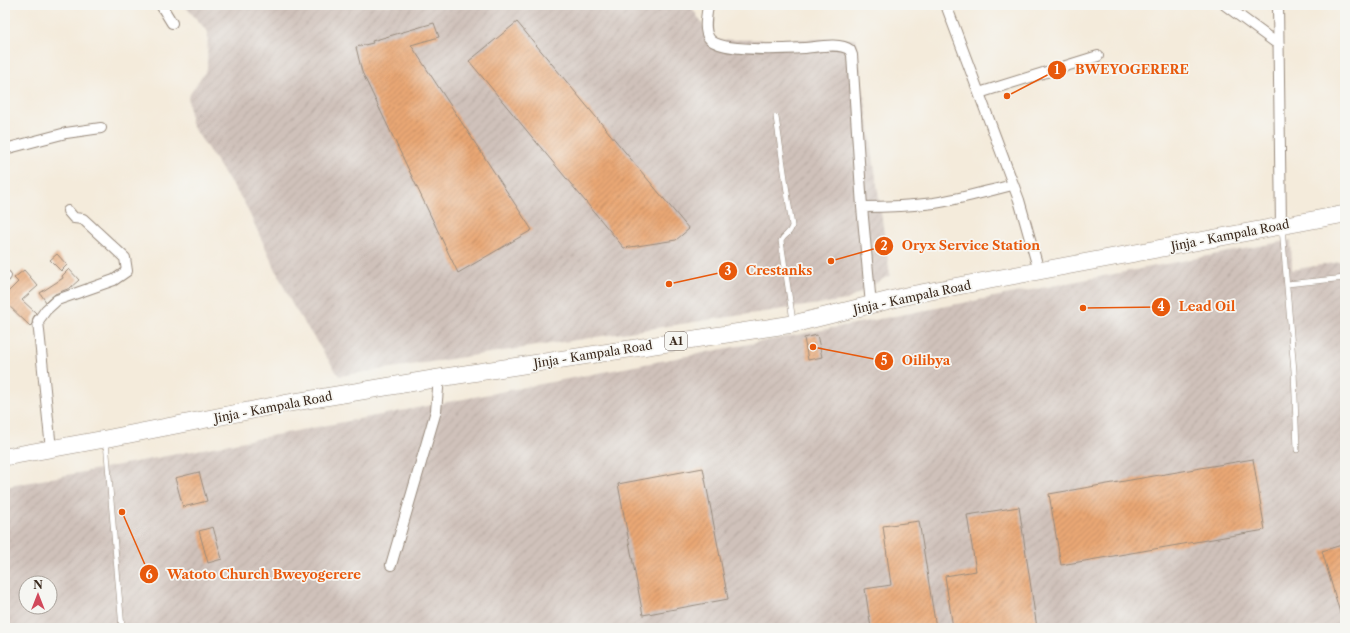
<svg xmlns="http://www.w3.org/2000/svg" width="1350" height="633" font-family="'Libre Caslon Text',serif">
  <style>
    .industrial { fill: url(#industrial-furrows); fill-rule: evenodd }
    .building { fill: url(#building-hatch) }
    .lines { fill: none; stroke-linecap: round; stroke-linejoin: round }
    .service-casing { stroke: #988a7c; stroke-width: 6 }
    .minor-casing { stroke: #988a7c; stroke-width: 12 }
    .trunk-casing { stroke: #988a7c; stroke-width: 18 }
    .service { stroke: #fff; stroke-width: 5 }
    .minor { stroke: #fff; stroke-width: 10 }
    .trunk { stroke: #fff; stroke-width: 17 }
    .labels { text-anchor: middle; dominant-baseline: central; stroke-width: 3.5; stroke-linejoin: round; paint-order: stroke }
    .shield { fill: #f6f6f2; stroke: #73675e; stroke-width: 1 }
    .shield-label { font-size: 11px; font-weight: bold; fill: #3b2a1e }
    .street-label { font-size: 12px; fill: #3b2a1e; stroke: #f6f6f2 }
    .leader { fill: none; stroke: #e8590c; stroke-width: 1.5 }
    .callout-dot { fill: #e8590c; stroke: #f6f6f2; stroke-width: 1.5 }
    .mark-label { font-size: 12px; text-anchor: middle; font-weight: bold; fill: #fff }
    .callout-label { font-size: 13px; text-anchor: middle; font-weight: bold; fill: #e8590c; stroke: #f6f6f2; stroke-width: 3.5; stroke-linejoin: round; paint-order: stroke }
  </style>
  <defs>
    <pattern id="industrial-furrows" width="10" height="10" patternUnits="userSpaceOnUse"><rect width="10" height="10" fill="#cfc1ba"/><path d="M-1 1l2-2M0 10L10 0M9 11l2-2" fill="none" stroke="#b3a69f"/></pattern>
    <pattern id="building-hatch" width="6" height="6" patternUnits="userSpaceOnUse"><rect width="6" height="6" fill="#e9a775"/><path d="M-1 1l2-2M0 6l6-6M5 7l2-2" fill="none" stroke="#be885f"/></pattern>
  </defs>
  <rect width="100%" height="100%" fill="#f6f6f2"/>
  <filter id="ink" filterUnits="userSpaceOnUse"><feTurbulence type="fractalNoise" baseFrequency=".025" numOctaves="2"/><feDisplacementMap in="SourceGraphic" scale="8" xChannelSelector="R" yChannelSelector="G"/><feConvolveMatrix kernelMatrix="1 2 1 2 8 2 1 2 1" color-interpolation-filters="sRGB"/></filter>
  <filter id="wash" filterUnits="userSpaceOnUse"><feTurbulence type="fractalNoise" baseFrequency=".012" numOctaves="4" result="noise"/><feDisplacementMap in="SourceGraphic" scale="16" xChannelSelector="R" yChannelSelector="G"/><feGaussianBlur stdDeviation="0.9" result="paint"/><feColorMatrix in="noise" values="0 0 0 0 0 0 0 0 0 0 0 0 0 0 0 0 0 1.4 0 .05"/><feComposite in="paint" operator="in"/></filter>
  <g filter="url(#wash)">
    <rect width="100%" height="100%" fill="#f4ebdb"/>
    <path class="industrial" d="M184,5H690L713,40L856,39L890,275L847,300L701,321L339,376L292,304L244,202L191,124L188,97L207,69L208,32Z
      M1291,240L1292,270L1345,261V628H5V487ZM26,583H50V607H26Z"/>
    <g id="blocks">
      <path class="building" d="M517,22L689,229L676,240L624,248L469,61Z
        M434,23L439,37L411,45L532,230L458,273L362,72L356,47L373,43L372,41Z
        M57,254L67,265L61,271L50,260Z
        M69,269L79,280L70,288L55,294L46,302L40,293L63,278L62,276Z
        M24,270L38,286L22,300L36,313L33,318L32,324L30,326L5,302V295L18,282L14,278Z
        M817,335L822,357L808,360L804,338Z
        M1253,459L1265,530L1061,565L1049,494Z
        M703,468L728,599L643,615L618,484Z
        M199,472L207,501L183,507L175,478Z
        M1019,507L1037,628H953L945,576L976,571L967,515Z
        M919,521L936,628H871L865,589L891,585L883,526Z
        M213,527L222,559L208,563L199,531Z
        M1345,544V622L1343,623L1322,551Z"/>
    </g>
  </g>
  <g filter="url(#ink)">
    <use href="#blocks" fill-opacity="0" stroke="#988a7c" stroke-width="1"/>
    <g class="lines">
      <g class="service-casing">
        <path id="service" d="M776,117L792,226C790,235 784,234 781,241L793,321
          M1282,228L1294,371L1297,450
          M1287,284L1345,278
          M106,442L122,628"/>
      </g>
      <g class="minor-casing">
        <path id="minor" d="M161,5L172,23
          M708,5C707,15 703,29 709,38C718,53 787,49 805,48C817,47 840,42 850,50L852,55L862,207C886,207 910,206 934,203C960,199 987,191 1013,185
          M946,5L1019,200L1039,271
          M1225,5L1279,45
          M1278,5L1281,226
          M979,93L1098,56
          M5,149L66,133L101,128
          M862,207L871,305
          M5,277L6,276
          M51,449L38,321L46,310L57,300L114,280L127,271L125,258L83,219L74,218L68,211
          M391,565L436,411L439,378"/>
      </g>
      <g class="trunk-casing">
        <path id="trunk" d="M5,457L105,439L283,404L439,378L793,324L910,295L1345,214"/>
      </g>
      <use href="#service" class="service"/>
      <use href="#minor" class="minor"/>
      <use href="#trunk" class="trunk"/>
    </g>
  </g>
  <g class="labels">
    <rect class="shield" x="665" y="332" width="22" height="18" rx="3"/>
    <g class="shield-label">
      <text x="676" y="341">A1</text>
    </g>
    <g class="street-label">
      <text transform="translate(1230 235) rotate(-11)">Jinja - Kampala Road</text>
      <text transform="translate(912 297) rotate(-12)">Jinja - Kampala Road</text>
      <text transform="translate(593 354) rotate(-9)">Jinja - Kampala Road</text>
      <text transform="translate(273 407) rotate(-11)">Jinja - Kampala Road</text>
    </g>
  </g>
  <path class="leader" d="M1007 96L1057 70M831 261L884 246M669 284L728 271M1083 308L1161 307M813 347L884 361M122 512L149 574"/>
  <g class="callout-dot">
    <circle cx="1007" cy="96" r="4"/>
    <circle cx="831" cy="261" r="4"/>
    <circle cx="669" cy="284" r="4"/>
    <circle cx="1083" cy="308" r="4"/>
    <circle cx="813" cy="347" r="4"/>
    <circle cx="122" cy="512" r="4"/>
    <circle cx="1057" cy="70" r="10"/>
    <circle cx="884" cy="246" r="10"/>
    <circle cx="728" cy="271" r="10"/>
    <circle cx="1161" cy="307" r="10"/>
    <circle cx="884" cy="361" r="10"/>
    <circle cx="149" cy="574" r="10"/>
  </g>
  <g class="mark-label">
    <text x="1057" y="74">1</text>
    <text x="884" y="250">2</text>
    <text x="728" y="275">3</text>
    <text x="1161" y="311">4</text>
    <text x="884" y="365">5</text>
    <text x="149" y="579">6</text>
  </g>
  <g class="callout-label">
    <text x="1132" y="74">BWEYOGERERE</text>
    <text x="971" y="250">Oryx Service Station</text>
    <text x="779" y="275">Crestanks</text>
    <text x="1207" y="311">Lead Oil</text>
    <text x="926" y="365">Oilibya</text>
    <text x="264" y="579">Watoto Church Bweyogerere</text>
  </g>
  <rect width="1350" height="633" fill="none" stroke="#f6f6f2" stroke-width="20"/>
  <g transform="translate(38 595)"><circle r="19" fill="#f6f6f2" stroke="#aba49d"/>
  <path d="M0-3L7 15L0 10L-7 15Z" fill="#d1495b"/>
  <text y="-6" font-size="11" font-weight="bold" text-anchor="middle" fill="#3b2a1e">N</text>
  </g>
</svg>
